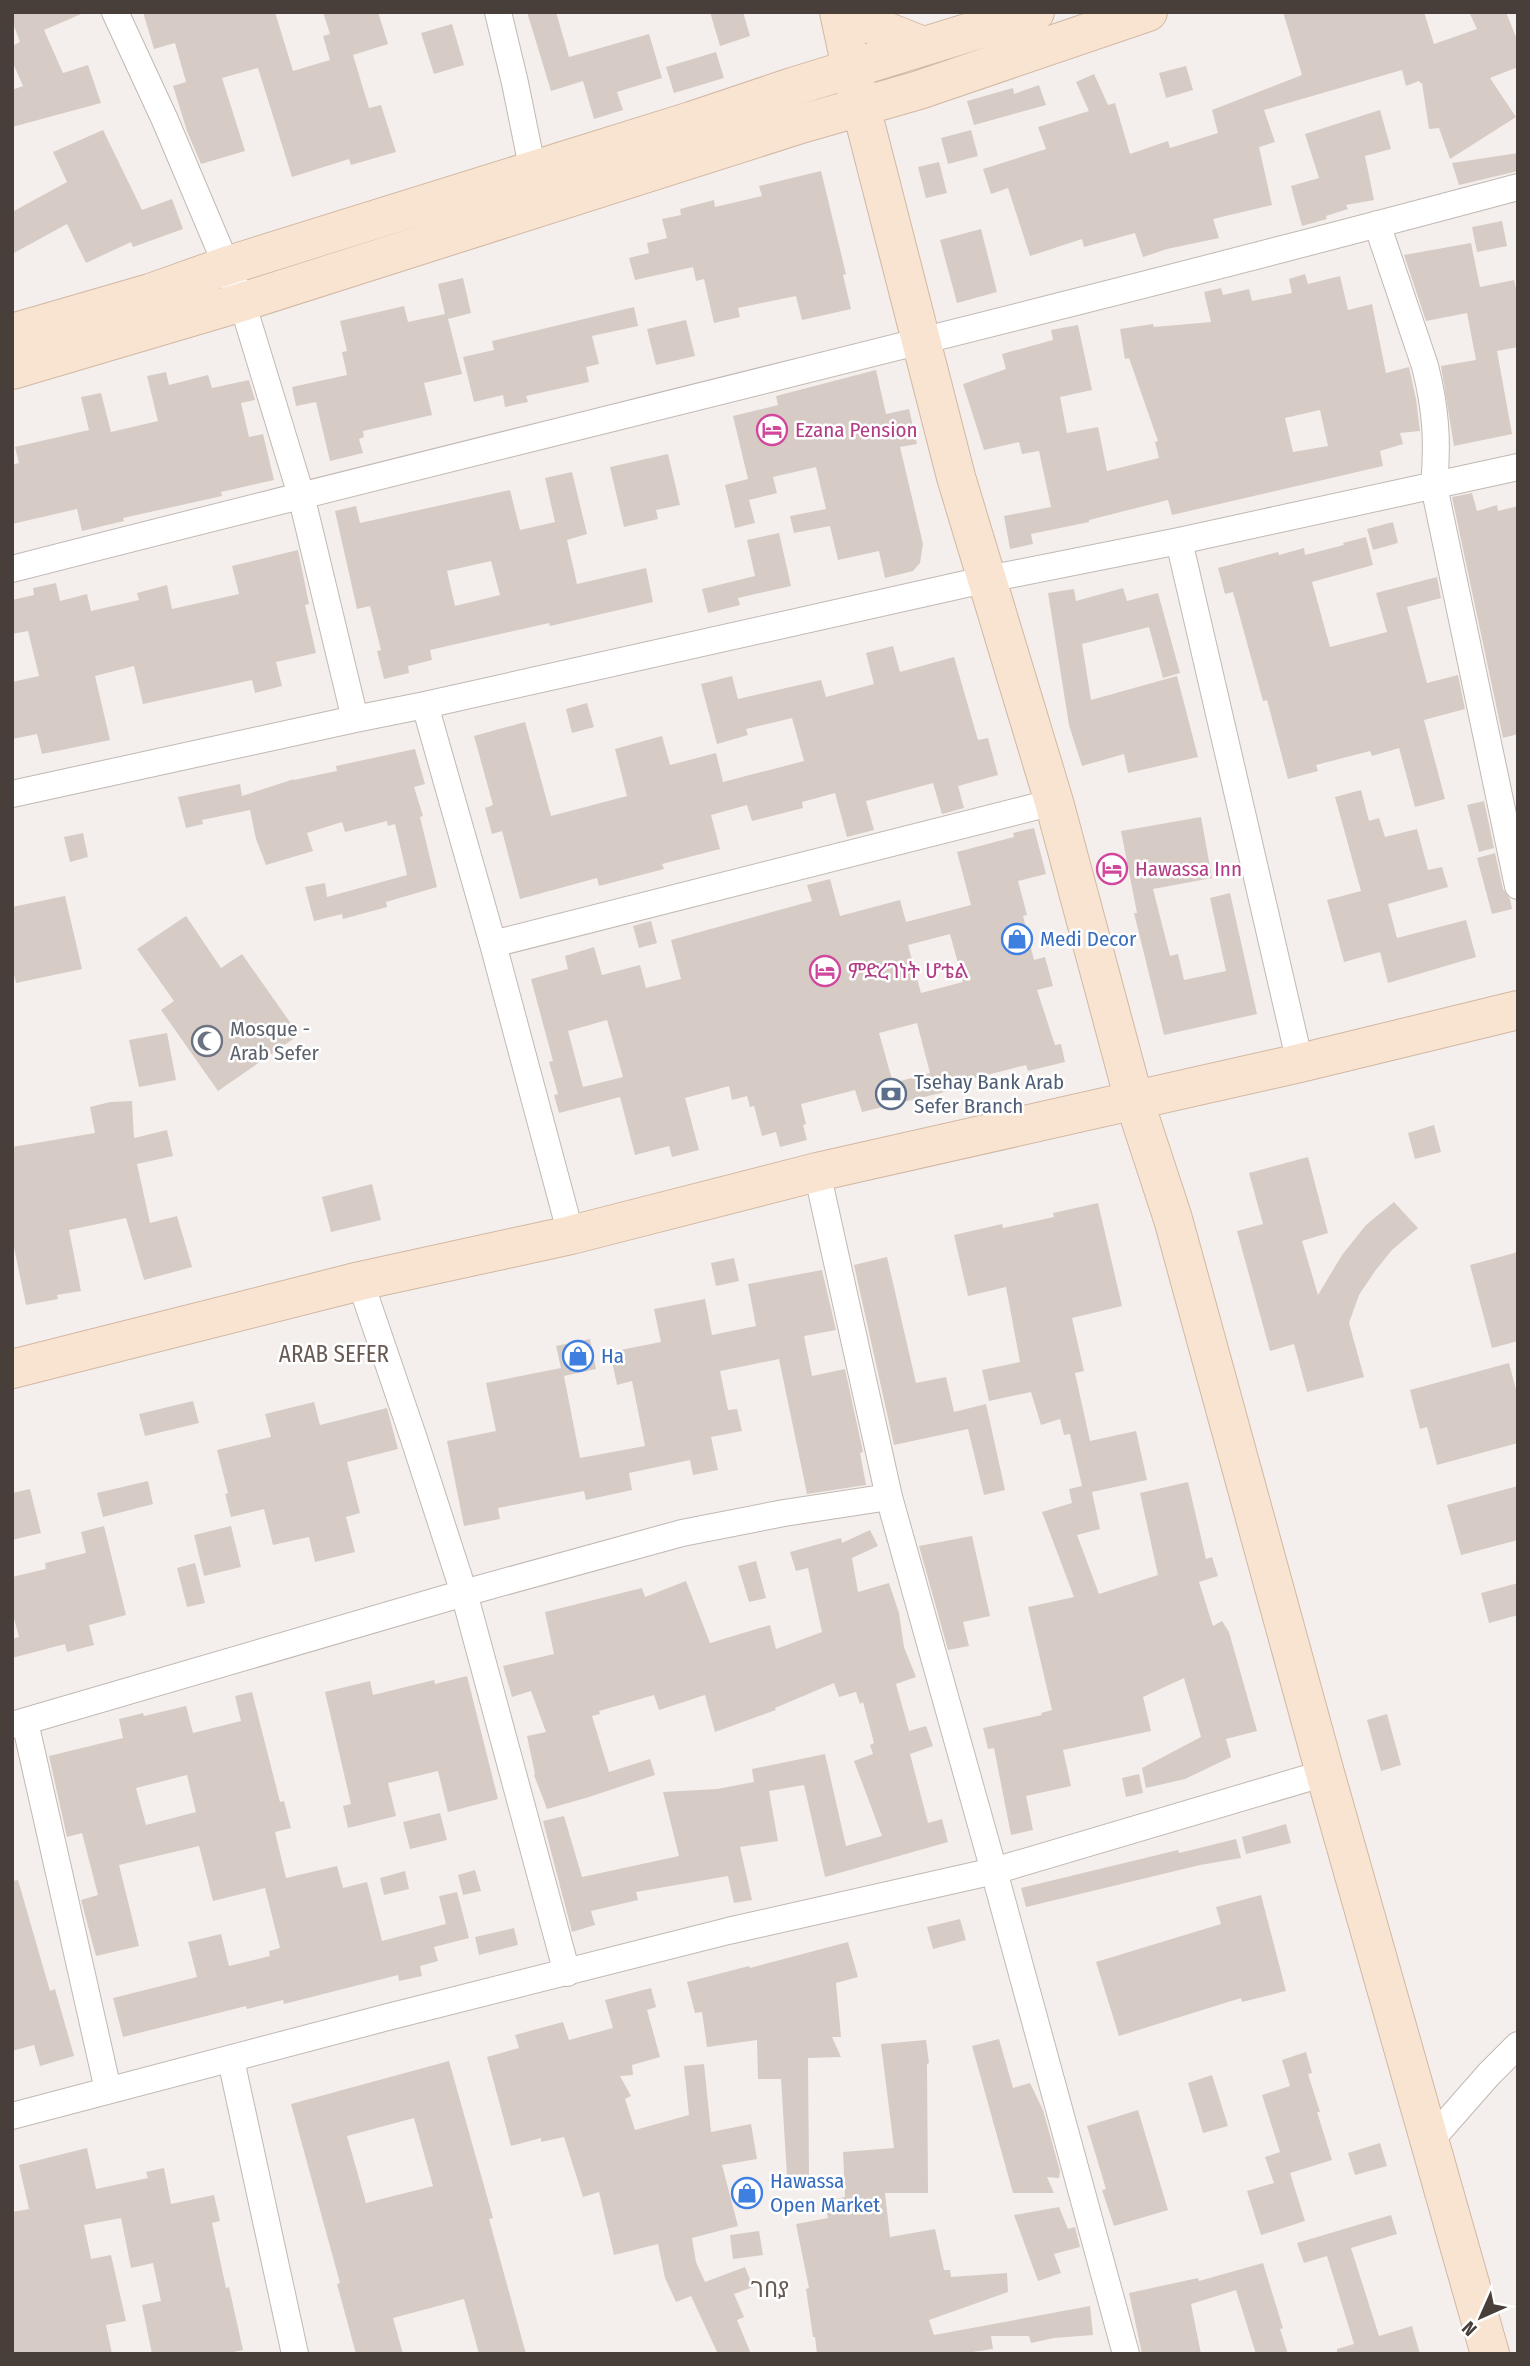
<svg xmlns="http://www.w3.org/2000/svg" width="1530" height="2366" font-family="'Fira Sans Condensed','Noto Sans Ethiopic',sans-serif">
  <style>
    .building { fill: #d7cbc5; fill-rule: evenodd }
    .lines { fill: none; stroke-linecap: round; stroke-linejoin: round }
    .street-casing { stroke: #c2b8b2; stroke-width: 28 }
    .secondary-casing { stroke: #d1b8a3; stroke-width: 40 }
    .street { stroke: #fff; stroke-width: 26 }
    .secondary { stroke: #f9e4d1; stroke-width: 38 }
    .labels { text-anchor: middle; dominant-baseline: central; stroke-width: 5; stroke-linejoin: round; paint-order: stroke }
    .hotel-label { font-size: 21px; fill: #b23c85; stroke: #fff; text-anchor: start }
    .shop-label { font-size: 21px; fill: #366cbe; stroke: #fff; text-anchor: start }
    .worship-label { font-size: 21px; fill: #5b616d; stroke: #fff; text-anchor: start }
    .service-label { font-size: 21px; fill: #4e5e75; stroke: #fff; text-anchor: start }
    .neighbourhood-label { font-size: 23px; fill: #695a53; stroke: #fff }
  </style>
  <rect width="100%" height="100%" fill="#f4efec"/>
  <path class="building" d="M12,12H86L44,30L63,73L88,65L101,103L12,127V90L23,86L12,61V46L20,42L12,21Z
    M143,12H275L293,71L330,60L323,36L330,34L323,12H378L388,44L353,55L369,108L381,105L396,152L351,165L349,159L292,177L258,68L222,78L245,151L201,164L187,131L173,86L186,82L175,43L154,49Z
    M527,12H556L569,57L649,34L662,78L617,92L623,110L594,119L583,81L551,91Z
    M710,12H743L750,36L720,46Z
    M1283,12H1424L1434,44L1477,29L1469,12H1506L1518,42V67L1490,78L1516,117L1450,159L1439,128L1429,129L1422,83H1420L1419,81L1406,86L1402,70L1264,110L1275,142L1259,147L1272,205L1213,219L1219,238L1167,249L1143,257L1135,233L1084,247L1082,239L1030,256L1008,188L991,194L983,169L1046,149L1038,127L1089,111L1076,82L1094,74L1108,105L1115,103L1130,154L1168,141L1170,148L1218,133L1212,110L1302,75Z
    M452,24L464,65L434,74L421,33Z
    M716,52L724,78L674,93L666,67Z
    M1186,66L1193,90L1166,98L1159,73Z
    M1039,85L1046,105L974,125L967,101L1013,88L1014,94Z
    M1380,110L1391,149L1365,156L1374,200L1346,205L1348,209L1326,216L1327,219L1302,226L1291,186L1319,178L1305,134Z
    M103,130L142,210L172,199L183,229L133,247L131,242L86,263L67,224L12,254V212L67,182L53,152Z
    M971,130L978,156L948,164L941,138Z
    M1518,153V171L1459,185L1452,163Z
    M939,162L947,193L926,198L918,167Z
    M821,171L846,274L843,275L851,309L802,320L796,296L738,308L740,317L714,323L704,279L696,281L693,267L635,280L629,258L649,253L647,243L667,238L662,219L681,215L680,209L714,200L715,207L762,196L759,186Z
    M1502,221L1507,246L1477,252L1472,227Z
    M981,229L997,292L957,303L940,240Z
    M1471,243L1480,287L1514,280L1518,297V347L1497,351L1512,434L1454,446L1441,366L1476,360L1467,313L1426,321L1404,255Z
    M1305,274L1308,284L1340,276L1348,310L1372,304L1386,373L1409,367L1416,399L1420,431L1400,433L1403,444L1380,451L1383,466L1172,515L1168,500L1089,520V522L1031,534L1033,544L1010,549L1004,516L1051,507L1039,451L1022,454L1019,442L984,450L963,384L1006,369L1002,354L1053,340L1051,330L1078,325L1092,390L1060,397L1067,433L1098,427L1107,471L1159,458L1155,442L1158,441L1129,358L1125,359L1120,329L1153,324L1154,327L1211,322L1204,292L1221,288L1223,295L1249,289L1252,301L1292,293L1289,279ZM1320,410L1328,446L1293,452L1285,418Z
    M463,278L471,313L448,319L462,374L424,383L432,415L363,431L364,437L359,439L363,453L330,461L316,402L296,406L292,387L347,375L342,352L347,351L340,321L404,306L408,322L445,314L438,284Z
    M634,307L638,326L592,336L599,364L586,367L589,382L526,396L528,402L505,407L503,395L474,402L463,357L494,350L492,341Z
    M686,320L695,356L656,365L647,329Z
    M876,370L886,414L909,409L917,444L900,447L923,544L920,563L913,571L885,578L879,551L838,560L830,526L794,533L790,516L826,509L816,467L773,477L777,493L749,500L755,523L735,528L725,485L748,479L733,416L778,405L776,396Z
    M166,372L169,385L208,375L212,388L249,380L255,400L241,403L249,437L263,434L274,480L221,492L222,496L123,518L124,521L82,531L77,509L12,524V465L19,463L15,447L89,430L81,397L101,393L111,432L158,421L147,376Z
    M668,454L680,505L656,510L658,519L624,527L610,467Z
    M572,472L587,534L567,540L577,584L646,568L653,602L550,626L549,623L430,650L432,660L408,666L409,673L384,679L377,651L381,650L370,606L357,609L335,511L356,506L360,523L510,490L520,530L555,522L545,478ZM491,561L500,595L455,606L447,571Z
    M1472,493L1477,511L1497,505L1498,511L1518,506V734L1503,738L1452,497Z
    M1393,522L1398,543L1373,550L1367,529Z
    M779,533L791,586L738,598L740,605L708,613L702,589L755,576L747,540Z
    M1366,537L1373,565L1312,582L1330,647L1387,632L1376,593L1437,577L1441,598L1407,607L1427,683L1458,675L1465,709L1424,720L1445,799L1415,807L1399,748L1372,756L1370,751L1316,765L1318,771L1288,779L1267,700L1263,701L1233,592L1225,594L1218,568L1278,552L1279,555L1304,548L1305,555L1344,545L1343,543Z
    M298,550L309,604L305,605L316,653L276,662L282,686L255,693L252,680L143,704L134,666L95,676L110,740L42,754L37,734L12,739V682L39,676L28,631L12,634V600L34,595L33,588L56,583L60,601L87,594L91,611L139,600L137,593L167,585L172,609L239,594L232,566Z
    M1123,588L1127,601L1158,593L1180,673L1163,678L1149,627L1082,644L1091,700L1177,676L1198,757L1128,773L1124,754L1082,766L1069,725L1048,593L1074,589L1076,601Z
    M893,646L900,672L954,657L978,740L988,738L998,775L958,786L964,808L942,814L933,783L866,801L874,830L847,837L835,793L802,802L803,808L752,821L747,805L711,815L720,849L662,864L664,869L599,886L597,878L520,899L502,831L492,834L485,808L493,805L474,736L525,722L551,816L627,796L615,749L662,736L670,765L716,753L723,782L804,761L792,718L746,729L748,735L717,744L701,684L732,676L738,699L821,680L826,697L874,684L866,653Z
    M587,703L594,727L572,733L566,709Z
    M415,749L425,784L414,787L423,816L420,817L437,887L386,902L387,907L343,919L342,914L314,921L305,887L325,883L327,897L407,875L395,824L388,826L387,821L345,832L342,822L307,833L313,851L266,865L256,839L250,810L202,820L203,824L186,828L178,797L240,784L242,796L294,779V780L337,771L336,766Z
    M1361,790L1369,821L1379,818L1385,837L1417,829L1428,870L1442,867L1448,887L1388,904L1397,938L1466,920L1476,957L1388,983L1380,952L1344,962L1327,900L1361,891L1335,797Z
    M1484,801L1494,848L1479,852L1467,805Z
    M1201,817L1212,878L1153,889L1170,956L1178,954L1184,980L1226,971L1210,898L1230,893L1257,1014L1164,1035L1134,913H1137L1121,831Z
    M1034,828L1046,874L1018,881L1027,915L1023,916L1034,960L1045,957L1053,986L1037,990L1055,1045L1061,1044L1065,1062L1028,1071L1026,1065L956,1083L957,1089L862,1112L855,1090L801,1104L806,1124L803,1125L807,1140L780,1147L776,1132L762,1136L754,1106L750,1107L747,1096L732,1100L729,1086L685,1098L699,1150L672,1157L669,1146L635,1155L620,1097L559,1113L554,1095L558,1094L549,1062L553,1061L531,979L568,969L565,956L594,947L602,975L640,965L646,988L681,979L671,940L812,901L807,885L830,879L840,916L900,900L906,922L971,905L957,852L1014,837L1013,833ZM950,934L963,982L921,993L908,945ZM607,1020L623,1077L583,1087L568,1031ZM917,1023L930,1073L893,1083L879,1033Z
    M83,833L88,857L70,862L64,837Z
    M1495,853L1503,889L1510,899L1512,909L1492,914L1477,858Z
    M65,896L82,969L16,983L12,966V907Z
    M186,916L221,968L242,954L299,1035L218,1091L161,1010L174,1001L137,949Z
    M651,921L657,943L639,948L633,926Z
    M167,1033L176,1080L139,1087L129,1040Z
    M132,1101L134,1138L167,1130L173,1156L137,1164L150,1223L177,1216L192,1267L144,1280L126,1218L69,1230L81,1291L57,1295L58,1299L26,1305L12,1238V1147L95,1133L90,1107L110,1102Z
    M1434,1125L1441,1152L1415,1159L1408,1133Z
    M1308,1157L1328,1233L1302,1241L1318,1295L1342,1255L1366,1225L1394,1202L1418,1228L1392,1250L1375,1271L1359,1295L1349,1323L1364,1377L1307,1392L1294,1344L1270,1351L1237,1231L1263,1224L1249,1173Z
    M372,1184L381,1220L331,1232L322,1197Z
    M1098,1203L1122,1306L1072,1318L1084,1371L1075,1373L1090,1441L1136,1431L1147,1480L1092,1492L1100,1529L1077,1535L1099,1594L1158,1575L1140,1493L1188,1482L1206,1559L1212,1557L1218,1576L1199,1582L1213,1626L1222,1621L1229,1632L1257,1731L1226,1739L1231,1757L1185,1779L1146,1788L1142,1768L1201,1737L1184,1678L1143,1697L1151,1731L1063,1750L1071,1786L1026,1796L1033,1830L1011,1835L994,1748L988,1749L983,1728L1042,1715L1041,1713L1052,1710L1028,1607L1074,1597L1042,1512L1072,1503L1069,1489L1082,1486L1070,1434L1064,1435L1060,1419L1041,1425L1031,1392L989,1401L982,1370L1020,1362L1006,1287L968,1296L954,1235L1002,1224L1003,1228L1054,1217L1053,1213Z
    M1518,1252V1341L1492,1348L1470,1265Z
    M887,1257L916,1383L946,1377L954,1412L986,1404L1005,1490L984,1495L968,1429L894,1445L854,1265Z
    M734,1258L739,1281L716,1286L711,1263Z
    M822,1270L836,1330L804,1336L812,1376L845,1369L863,1452L860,1453L866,1485L807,1494L779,1359L720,1371L728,1410L737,1409L742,1431L711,1437L718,1470L693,1475L690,1460L629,1473L632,1490L586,1500L584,1491L498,1508L500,1519L464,1526L447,1441L496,1431L486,1383L561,1368L556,1346L590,1339L596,1369L564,1376L580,1458L645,1446L632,1381L617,1385L610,1352L661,1342L654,1309L705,1299L712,1335L756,1326L748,1284Z
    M1509,1363L1518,1397V1443L1437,1465L1427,1427L1420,1429L1410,1390Z
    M193,1401L199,1423L145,1436L139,1414Z
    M314,1402L320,1425L387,1408L398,1449L347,1462L360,1513L346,1517L355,1552L315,1562L309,1537L273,1545L264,1509L231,1517L225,1494L228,1493L217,1450L271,1437L265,1414Z
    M148,1481L153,1504L103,1517L97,1493Z
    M1518,1486V1540L1461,1555L1447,1505Z
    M30,1489L41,1533L12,1540V1493Z
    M104,1526L126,1615L89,1625L94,1645L67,1652L65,1644L12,1658V1639L19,1637L12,1611V1577L46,1569L45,1563L86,1553L81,1532Z
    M231,1526L241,1567L204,1576L194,1535Z
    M870,1530L878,1546L852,1558L858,1592L889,1583L899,1613L904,1647L916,1677L896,1684L909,1731L926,1726L933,1746L910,1754L928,1823L942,1819L948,1842L825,1877L804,1785L769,1791L778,1841L740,1847L752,1900L734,1903L728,1876L636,1892L638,1900L591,1911L595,1925L572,1932L543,1821L564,1816L582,1877L679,1856L663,1792L717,1789L754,1782L752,1769L825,1754L846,1846L882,1836L854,1761L873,1754L870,1745L874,1743L863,1702L860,1704L856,1692L839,1697L834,1683L775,1708L776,1710L715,1732L705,1695L659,1710L654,1695L599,1711L600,1714L592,1716L609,1772L650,1759L655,1775L589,1797L547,1809L534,1775L535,1774L527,1736L546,1732L531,1691L512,1697L503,1666L554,1654L545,1612L642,1588L645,1597L686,1581L710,1643L770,1625L776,1649L822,1632L808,1568L796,1571L790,1552L841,1538L842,1543Z
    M972,1536L990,1616L963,1622L969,1646L948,1650L919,1546Z
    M756,1561L766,1598L749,1602L738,1566Z
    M195,1563L205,1603L187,1607L177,1568Z
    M1518,1583V1615L1489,1623L1481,1593Z
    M467,1676L498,1799L448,1812L438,1771L388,1783L396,1816L348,1828L343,1806L351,1804L325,1692L370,1681L373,1695L434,1680L435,1684Z
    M252,1692L280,1802L284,1801L291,1828L275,1832L286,1878L337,1866L343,1888L367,1882L382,1941L446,1924L439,1896L457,1892L469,1938L434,1947L438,1961L420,1966L422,1976L399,1981L398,1975L284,2004L283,2000L247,2009L246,2006L123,2037L113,1998L197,1977L188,1942L221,1934L229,1966L270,1956L269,1951L280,1948L265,1888L213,1901L199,1846L119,1865L139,1946L96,1956L81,1900L98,1895L82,1833L67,1837L49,1756L123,1738L119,1719L143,1713L144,1716L186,1706L193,1733L241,1721L235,1696ZM187,1775L196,1812L146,1825L136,1788Z
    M1387,1714L1401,1765L1381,1771L1367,1720Z
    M1139,1774L1143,1793L1126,1797L1122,1778Z
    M440,1813L447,1840L410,1849L403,1822Z
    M1286,1824L1291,1843L1246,1854L1242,1837Z
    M1236,1839L1241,1858L1200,1865L1026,1907L1021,1888L1178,1850L1179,1853Z
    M475,1870L481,1891L463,1895L458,1875Z
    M405,1871L409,1889L384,1895L380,1878Z
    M18,1880L50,1991L55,1989L74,2056L40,2066L34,2045L12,2051V1881Z
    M1261,1895L1286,1991L1242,2002L1241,1998L1119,2036L1096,1962L1221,1924L1216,1907Z
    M960,1919L966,1940L933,1949L927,1927Z
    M514,1928L518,1945L479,1955L475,1937Z
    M848,1942L858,1977L836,1983L841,2037H832L841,2057L808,2058L809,2176H787L781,2079H758L757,2040L707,2047L702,2012L695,2013L687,1982L749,1966L750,1968Z
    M651,1988L656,2007L647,2010L660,2057L632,2065L633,2075L620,2076L631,2096L625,2099L635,2130L689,2115L684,2066L704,2064L711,2132L751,2124L757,2159L722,2165L738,2226L692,2238L696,2262L705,2282L745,2267L753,2287L734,2294L744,2317L737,2320L751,2354H718L691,2296L676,2302L665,2278L658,2244L614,2255L599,2192L583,2197L564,2137L541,2142V2138L511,2146L487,2057L519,2048L515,2035L563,2022L569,2040L613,2028L605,2000Z
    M999,2039L1013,2088L1030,2083L1043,2110L1060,2171L1059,2178L1047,2177L1054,2193H1013L972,2046Z
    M926,2040L929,2063L927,2064L928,2193H885L890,2237L935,2229L944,2270H950L951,2277L1007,2273L1008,2292L929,2320L934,2335L1090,2306L1093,2335L1054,2338L1031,2343L1029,2336H991L993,2349L959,2354H817L815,2337H813L806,2289L809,2288L796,2224L828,2218L825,2201L845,2197L843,2152L894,2148L881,2044Z
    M1306,2052L1312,2073L1308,2074L1320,2112H1317L1332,2160L1290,2173L1305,2221L1261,2235L1247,2191L1274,2183L1265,2157L1280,2152L1262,2095L1290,2086L1282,2060Z
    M449,2061L493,2218L489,2219L526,2354H479L464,2299L393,2318L403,2354H356L337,2284L340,2283L291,2104ZM414,2118L433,2186L366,2203L347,2136Z
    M1212,2075L1228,2126L1203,2133L1188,2083Z
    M1138,2110L1168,2210L1114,2226L1102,2190L1106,2189L1087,2126Z
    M1380,2143L1387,2166L1355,2175L1348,2153Z
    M87,2148L96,2189L148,2178L146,2172L164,2168L171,2204L214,2195L220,2221L212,2223L226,2288L229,2287L243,2350L224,2354H152L142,2305L161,2301L153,2263L131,2268L121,2218L84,2225L91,2259L111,2255L126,2321L106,2325L112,2354H12V2212L29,2209L19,2165Z
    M1059,2207L1068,2229L1075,2227L1080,2247L1054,2254L1061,2273L1038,2281L1014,2215Z
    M1391,2215L1397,2234L1351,2248L1379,2336L1412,2326L1420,2354H1337V2349L1354,2344L1327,2256L1304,2263L1297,2243Z
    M759,2231L763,2255L733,2259L730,2235Z
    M1263,2263L1283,2328L1280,2329L1288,2354H1256L1236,2290L1191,2304L1201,2354H1142L1129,2293L1198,2278L1199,2281Z"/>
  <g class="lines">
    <g class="street-casing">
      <path id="street" d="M115,12L165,120L242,302L301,495L355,719
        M498,12L515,83L536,186
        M1377,224L1425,366C1436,409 1438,442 1434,486L1518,886
        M1179,541L1300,1063
        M12,569C514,440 1018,321 1518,187
        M425,705L493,944L571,1235
        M12,794L355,719L425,705L988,579L1179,541L1518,467
        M493,944L1054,802
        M817,1172L889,1497L994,1871L1126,2354
        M360,1281L413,1436L464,1593L567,1973
        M25,1722L108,2090
        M12,1725L464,1593L682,1533L784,1513L889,1497
        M231,2060L295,2354
        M12,2116L384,2018L728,1931L994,1871L1325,1773
        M1431,2140L1489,2074L1518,2045"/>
    </g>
    <g class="secondary-casing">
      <path id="secondary" d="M839,12L851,68L956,477L1054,802L1134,1100L1173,1219L1325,1773L1490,2354
        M854,12L878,28L923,46
        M12,333L150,293L226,266L691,121L792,87L1035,12
        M12,370L242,302L801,124L919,90L1148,12
        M12,1369L360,1281L571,1235L817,1172L1300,1063L1518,1010"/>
    </g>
    <use href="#street" class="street"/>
    <use href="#secondary" class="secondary"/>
  </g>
  <defs>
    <g id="hotel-ring" transform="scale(1.575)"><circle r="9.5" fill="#fff" stroke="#d1479c" stroke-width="1.5"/><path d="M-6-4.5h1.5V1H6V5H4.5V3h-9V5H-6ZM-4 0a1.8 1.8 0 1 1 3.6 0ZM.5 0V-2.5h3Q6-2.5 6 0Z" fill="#d1479c"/></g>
    <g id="shop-ring" transform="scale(1.575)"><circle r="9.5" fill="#fff" stroke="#3f7fe0" stroke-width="1.5"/><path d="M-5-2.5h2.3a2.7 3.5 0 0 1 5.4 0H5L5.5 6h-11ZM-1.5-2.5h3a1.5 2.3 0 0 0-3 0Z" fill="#3f7fe0"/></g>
    <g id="mosque-ring" transform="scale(1.575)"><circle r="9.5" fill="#fff" stroke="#6b7280" stroke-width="1.5"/><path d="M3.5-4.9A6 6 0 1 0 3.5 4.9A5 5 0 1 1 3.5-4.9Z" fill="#6b7280"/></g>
    <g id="bank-ring" transform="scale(1.575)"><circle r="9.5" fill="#fff" stroke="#5c6f8a" stroke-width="1.5"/><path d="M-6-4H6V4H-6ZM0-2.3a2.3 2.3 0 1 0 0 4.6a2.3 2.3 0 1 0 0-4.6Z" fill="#5c6f8a"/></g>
  </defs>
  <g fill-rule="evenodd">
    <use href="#hotel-ring" x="772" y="430"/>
    <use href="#hotel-ring" x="1112" y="869"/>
    <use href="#shop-ring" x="1017" y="939"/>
    <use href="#hotel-ring" x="825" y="971"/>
    <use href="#mosque-ring" x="207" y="1041"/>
    <use href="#bank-ring" x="891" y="1094"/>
    <use href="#shop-ring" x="578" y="1356"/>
    <use href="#shop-ring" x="747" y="2193"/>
  </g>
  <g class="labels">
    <g class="hotel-label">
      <text x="795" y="430">Ezana Pension</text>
      <text x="1135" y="869">Hawassa Inn</text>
      <text x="848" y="971">ምድረገነት ሆቴል</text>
    </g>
    <g class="shop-label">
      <text x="1040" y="939">Medi Decor</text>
      <text x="601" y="1356">Ha</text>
      <text x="770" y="2181">Hawassa<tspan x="770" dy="24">Open Market</tspan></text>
    </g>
    <g class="worship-label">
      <text x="230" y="1029">Mosque -<tspan x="230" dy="24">Arab Sefer</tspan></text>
    </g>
    <g class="service-label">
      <text x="914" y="1082">Tsehay Bank Arab<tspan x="914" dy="24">Sefer Branch</tspan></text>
    </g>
    <g class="neighbourhood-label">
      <text x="334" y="1354">ARAB SEFER</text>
      <text x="770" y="2289">ገበያ</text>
    </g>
  </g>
  <rect width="1530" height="2366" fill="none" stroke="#483f3a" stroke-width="28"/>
  <g transform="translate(1481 2317) rotate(225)" stroke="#ffffff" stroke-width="5" paint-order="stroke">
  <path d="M0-5L12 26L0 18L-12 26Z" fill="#483f3a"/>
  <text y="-10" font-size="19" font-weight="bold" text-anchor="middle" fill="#483f3a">N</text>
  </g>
</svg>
